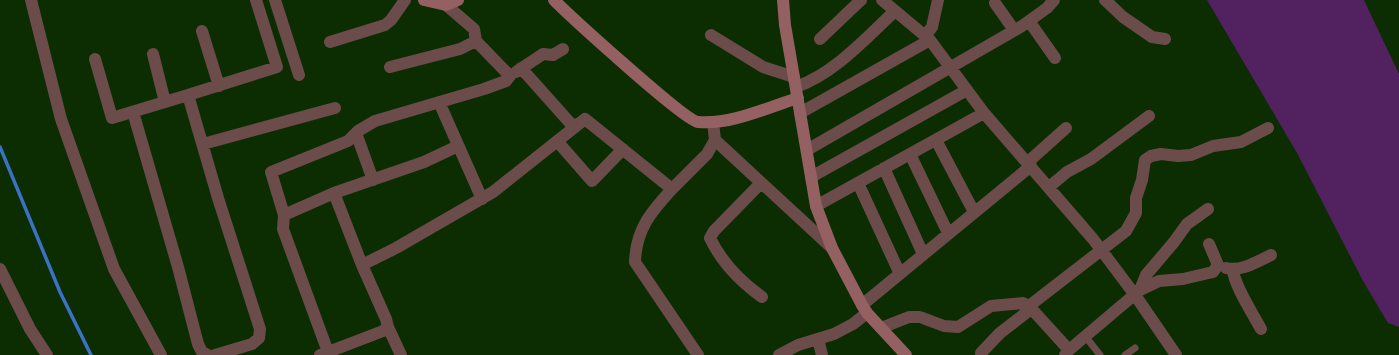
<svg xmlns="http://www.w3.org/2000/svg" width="1399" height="355" font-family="Inter,sans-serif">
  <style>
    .green { fill: #52215f }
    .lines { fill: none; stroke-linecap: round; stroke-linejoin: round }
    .stream { stroke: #3c72c5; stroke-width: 3.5 }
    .lane { stroke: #6c4b4b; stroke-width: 7 }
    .street { stroke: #6c4b4b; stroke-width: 12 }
    .secondary { stroke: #946061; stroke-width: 12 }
  </style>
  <rect width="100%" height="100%" fill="#0c2d01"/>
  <path class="green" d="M1207,0H1364L1399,74V327L1388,323L1363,281L1297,153Z"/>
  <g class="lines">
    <path class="stream" d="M0,147L60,292L91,355"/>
    <path class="lane" d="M1085,336L1100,355
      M1125,355L1135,348"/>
    <path class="street" d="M31,0L61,119L114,269L161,355
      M275,0L299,75
      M882,0L930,40L984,113L1093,239L1135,295L1176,355
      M1105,0L1123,17L1152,37L1165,39
      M995,3L1014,30
      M1029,21L1055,58
      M202,31L219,86
      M711,35L763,67L794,77
      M925,36L932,27L938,0
      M820,39L861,0
      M330,42L385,25L391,20L405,0
      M153,54L165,102
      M95,59L112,118L188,95L218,198L260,329L259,338L252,344L215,355
      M390,67L460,49L476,41
      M521,68L571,124L576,125
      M516,72L543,54L553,55L563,49
      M796,87C835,73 865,39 895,11
      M188,95L277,67L256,0
      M439,102L482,199
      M133,112L178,267L198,344L202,352L208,355
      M800,113L930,40
      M356,133L373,180
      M715,140L832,248
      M936,140L974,212
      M557,141L592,181L623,149
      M203,144L335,108
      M807,150L1022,26L1047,8L1054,0
      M910,154L948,233
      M1028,162L1066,128
      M884,168L923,254
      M811,177L967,90
      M761,183L714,231L710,238C721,261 741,282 762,297
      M858,183L900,274
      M1049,187L1067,172L1091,159L1149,116
      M672,189L707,154L715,140L713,122
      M334,193L424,162L458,146
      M816,206L984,113
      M284,215L334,193L362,265
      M1226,268C1241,272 1258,261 1271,255
      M0,269L30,329L47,355
      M1233,270C1234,285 1253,314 1261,329
      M1140,290L1146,275L1174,242L1187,224L1208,209
      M862,305L1031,166
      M1029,306L1069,350
      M388,327L401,355
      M881,328L909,317H920L944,326L958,327L991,306L1023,303L1029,306L1126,231L1136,213V198L1142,180L1145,160L1151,156L1161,154L1178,156L1191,155L1213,146L1241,142L1268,128
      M818,339L822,355
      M328,352L383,331L388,327L386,319L362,265L396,248L493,192L585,119L672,189C651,212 636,229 635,262L698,355
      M981,353L1000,333L1031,309
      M320,355L328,352L283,229L284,215L271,172L348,141L358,131L375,121L484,89L506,81L510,76L476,41L474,29L446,5
      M779,355L798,345L834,334L853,324L867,313
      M1065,355L1069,350L1140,290L1159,281L1183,279L1213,272L1218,265L1209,244"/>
    <path class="secondary" d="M424,0L446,5L458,0
      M554,0C570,16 685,121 698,122C731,125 766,108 798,98
      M783,0L785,25L816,206L832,248L862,305L867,313L906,355"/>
  </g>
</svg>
